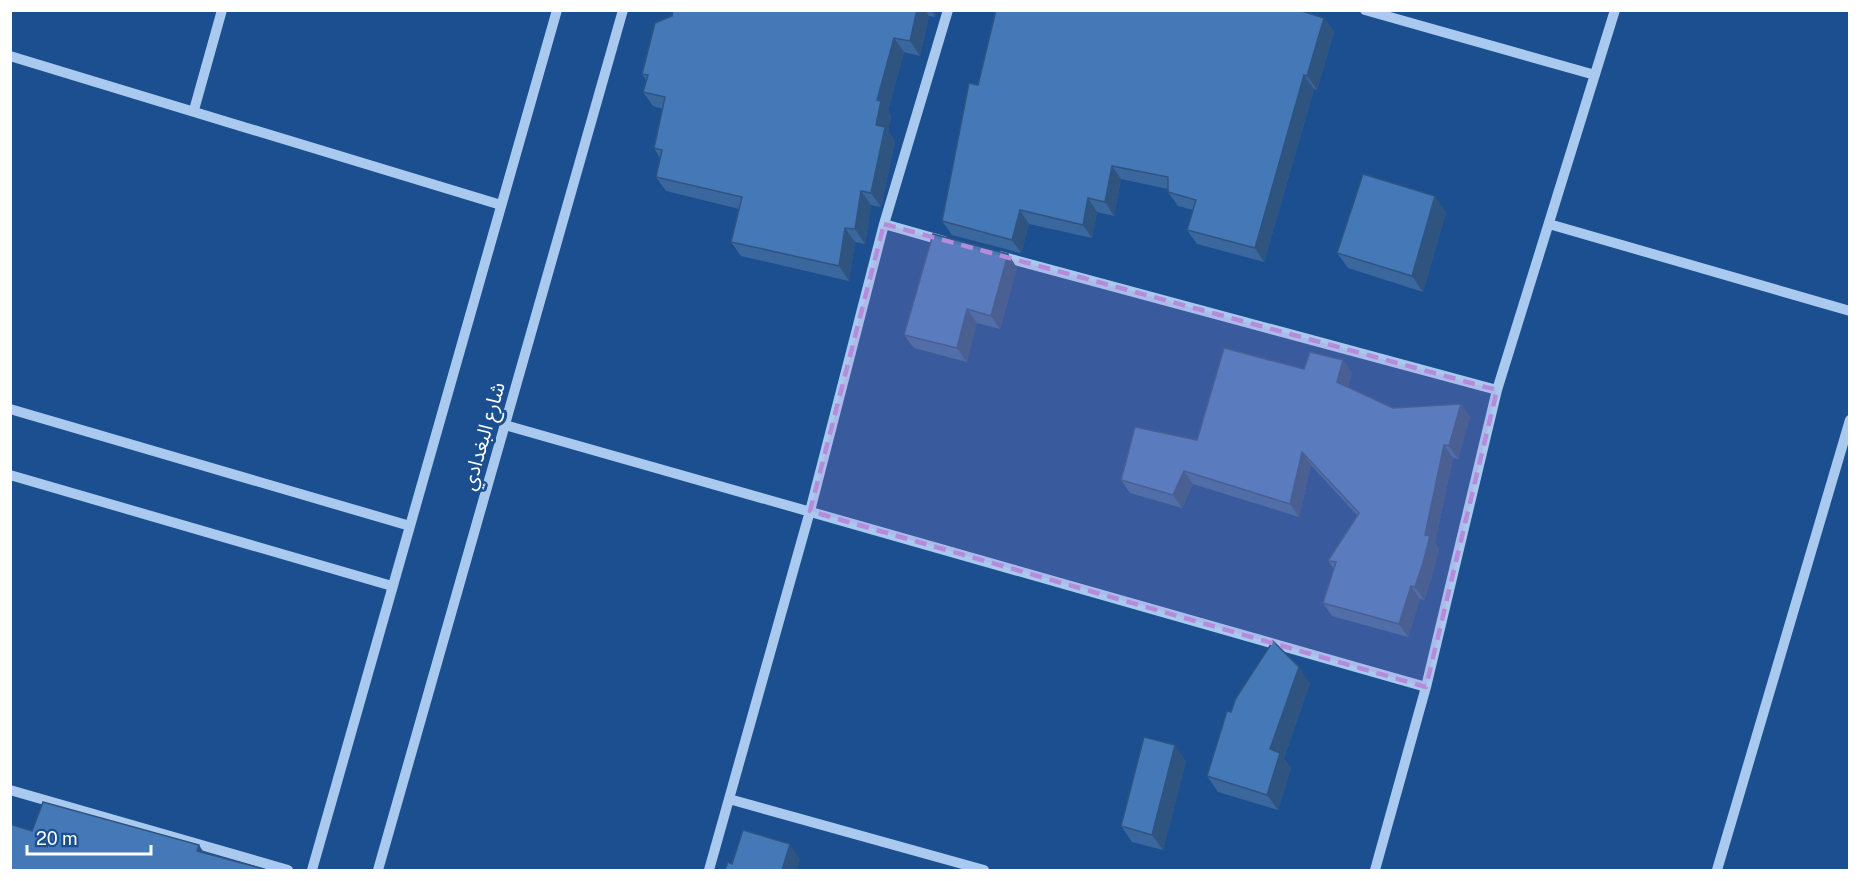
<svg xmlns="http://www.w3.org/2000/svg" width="1860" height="881" font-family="'Public Sans','Noto Sans Arabic',sans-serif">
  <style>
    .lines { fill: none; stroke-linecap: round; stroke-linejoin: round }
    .minor { stroke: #a9c9ee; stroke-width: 10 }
    .wall { fill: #3a679d }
    .shaded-wall { fill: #305480 }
    .building { fill: #4478b7; stroke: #305480; stroke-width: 1.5 }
    .marked { fill: #b68bdc; fill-opacity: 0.2; stroke: #b68bdc; stroke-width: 4.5; stroke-dasharray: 12 8; stroke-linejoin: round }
    .labels { text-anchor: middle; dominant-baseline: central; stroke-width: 6; stroke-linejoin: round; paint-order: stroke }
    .street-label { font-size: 20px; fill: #fff; stroke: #1b4f8f }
  </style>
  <rect width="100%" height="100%" fill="#1b4f8f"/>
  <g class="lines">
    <path class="minor" d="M1365,10L1595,75
      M10,56L501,205
      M194,110L222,10
      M884,224L944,241
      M1549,224L1850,311
      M1000,256L1497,390
      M10,409L410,526
      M505,425L1426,687
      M10,475L392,586
      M10,790L288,870
      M729,799L984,870
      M312,870L557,10
      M378,870L623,10
      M709,870L810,511L884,224L948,10
      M1375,870L1426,687L1497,390L1615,10
      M1717,870L1850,420"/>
  </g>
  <path class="wall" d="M673,10H937L935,17L929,16L920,56L904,52L888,110L891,116L888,131L895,141L881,207L871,205L865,244L855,242L849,281L741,256L731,242L739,209L666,191L656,177L660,158L654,148L663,109L653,106L643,92L646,80L642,74L672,16Z
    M1324,18L1334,32L1317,90L1314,89L1264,262L1197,244L1187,230L1193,210L1178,206L1168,192V189L1121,179L1114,216L1097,212L1092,238L1029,224L1021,253L952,235L942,221L978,85Z
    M1446,212L1423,292L1348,268L1337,253Z
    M1008,254L1017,268L1000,329L977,323L967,362L914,348L904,335Z
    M1343,360L1352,373L1348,387L1393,408L1461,404L1470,417L1458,459L1453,458L1435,543L1439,549L1432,576L1424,600L1420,599L1408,637L1332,616L1323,603L1334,569L1328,561L1357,515L1311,465L1299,517L1193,484L1182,508L1130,493L1121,480L1197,440L1304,369Z
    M1310,683L1284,758L1291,768L1278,810L1218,792L1207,776L1231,712Z
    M1186,761L1163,850L1132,842L1121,826Z"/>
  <path class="shaded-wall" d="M917,10H925L929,16L920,56L910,41Z
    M931,10H937L935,17Z
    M1324,18L1334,32L1317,90L1307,76Z
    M894,38L904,52L888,110L891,116L888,131L895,141L881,207L871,193L876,125L877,100Z
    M1304,75L1314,89L1264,262L1255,248Z
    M1112,166L1121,179L1114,216L1105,202Z
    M861,191L871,205L865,244L855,229Z
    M1435,196L1446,212L1423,292L1412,276Z
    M1088,198L1097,212L1092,238L1083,225Z
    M1020,210L1029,224L1021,253L1012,240Z
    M845,228L855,242L849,281L839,266Z
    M1008,254L1017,268L1000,329L991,316Z
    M967,309L977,323L967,362L957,348Z
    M1343,360L1352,373L1346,395L1337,382Z
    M1461,404L1470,417L1458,459L1449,446Z
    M1444,445L1453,458L1435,543L1439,549L1432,576L1424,600L1415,587Z
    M1302,452L1311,465L1299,517L1290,504Z
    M1184,471L1193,484L1182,508L1173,495Z
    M1411,586L1420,599L1408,637L1399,624Z
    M1299,667L1310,683L1284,758L1291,768L1278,810L1267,795L1270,749Z
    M1175,745L1186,761L1163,850L1152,835Z
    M790,844L800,859L797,870H782Z
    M199,845L210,862L197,851Z"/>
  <path class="building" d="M673,10H917L910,41L894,38L877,100L881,101L876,125L885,127L871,193L861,191L855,229L845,228L839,266L731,242L742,197L656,177L662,150L654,148L665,97L643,92L648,75L642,74L655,23L672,16Z
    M996,10H1298L1324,18L1307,76L1304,75L1255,248L1187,230L1196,200L1168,192V177L1112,166L1105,202L1088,198L1083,225L1020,210L1012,240L942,221L969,83L978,85Z
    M1363,174L1435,196L1412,276L1337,253Z
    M933,234L1008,254L991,316L967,309L957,348L904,335Z
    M1224,348L1304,369L1310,352L1343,360L1337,382L1393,408L1461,404L1449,446L1444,445L1425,535L1430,536L1423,563L1415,587L1411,586L1399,624L1323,603L1336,562L1328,561L1359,513L1302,452L1290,504L1184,471L1173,495L1121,480L1135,427L1197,440Z
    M1273,641L1299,667L1270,749L1280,753L1267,795L1207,776L1227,711L1231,712L1236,698Z
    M1144,737L1175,745L1152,835L1121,826Z
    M43,802L199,845L197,851L263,869L262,870H10V824L32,831Z
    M743,830L790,844L782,870H725L728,862L732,864Z"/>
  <path class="marked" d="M884,224L1497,390L1426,687L810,511Z"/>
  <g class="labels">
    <g class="street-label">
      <text transform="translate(483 436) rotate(-74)">شارع البغدادي</text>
    </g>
  </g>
  <rect width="1860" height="881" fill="none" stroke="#ffffff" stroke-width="24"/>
  <path d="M27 845v9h124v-9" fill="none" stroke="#ffffff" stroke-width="3"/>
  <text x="36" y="845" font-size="18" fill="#ffffff" stroke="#1b4f8f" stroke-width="4.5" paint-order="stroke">20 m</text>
</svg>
